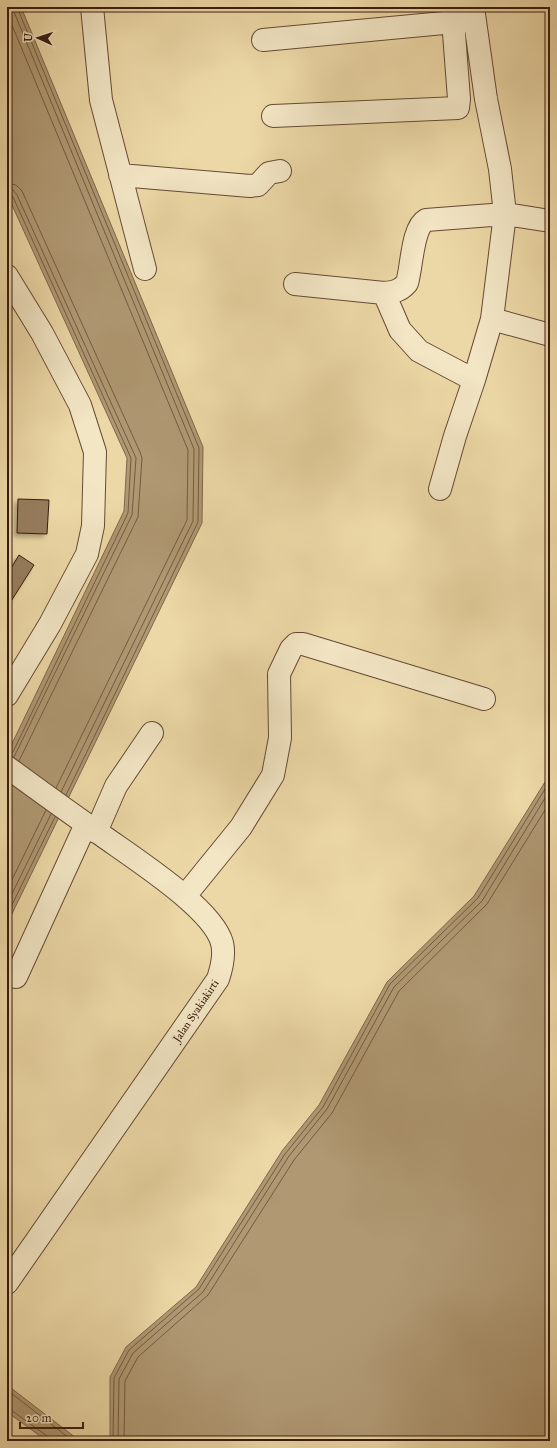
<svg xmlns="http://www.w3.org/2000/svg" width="557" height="1448" font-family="'IM FELL Great Primer',serif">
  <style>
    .water { fill: #af9872; stroke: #7f664a }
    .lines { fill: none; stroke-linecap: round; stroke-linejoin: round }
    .shore { stroke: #745a40; stroke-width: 1 }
    .building { fill: #967d5d; stroke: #381b0e; filter: url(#shadow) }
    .minor-casing { stroke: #654a34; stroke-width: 24 }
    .minor { stroke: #f3e6c5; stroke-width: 22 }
    .labels { text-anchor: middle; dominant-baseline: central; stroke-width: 4; stroke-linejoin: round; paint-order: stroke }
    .street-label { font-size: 11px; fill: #381b0e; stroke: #f3e6c5 }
  </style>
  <defs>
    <filter id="shadow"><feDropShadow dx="-3.5" dy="3.5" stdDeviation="2" flood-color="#0004"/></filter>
  </defs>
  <rect width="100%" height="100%" fill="#ecd8a6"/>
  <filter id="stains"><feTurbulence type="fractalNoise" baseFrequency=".005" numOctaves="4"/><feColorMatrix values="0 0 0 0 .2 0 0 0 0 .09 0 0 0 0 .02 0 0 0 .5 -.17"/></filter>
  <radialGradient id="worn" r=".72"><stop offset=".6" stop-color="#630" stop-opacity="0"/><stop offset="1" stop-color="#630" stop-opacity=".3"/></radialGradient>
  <path class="water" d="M7,7H21L203,447L202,523L7,924V754L124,511L127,458L7,194Z
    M550,774V1441H110V1377L126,1347L196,1287L282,1151L319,1105L387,982L474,896Z
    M7,1385L80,1441H47L7,1412Z"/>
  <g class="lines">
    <path class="shore" d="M12,7L194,449L193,521L61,792
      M17,7L199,448L198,522L66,795
      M7,13L188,450L187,520L56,788
      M7,183L16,185L22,191L140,452L142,458L138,517L19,761
      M7,189L13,190L17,195L136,458L132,515L14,757
      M7,194L13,197L131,458L128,513L13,752L7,755
      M7,890L46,810
      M7,904L51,814
      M7,915L55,817
      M7,1390L73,1441
      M7,1409L11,1410L47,1436L49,1441
      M113,1441L114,1378L129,1350L199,1289L285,1154L323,1107L390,984L478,898L550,781
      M118,1441L119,1379L133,1353L203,1292L289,1156L327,1109L394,987L482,901L550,790
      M124,1441L125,1381L138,1357L208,1295L294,1160L332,1113L399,991L487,904L550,802"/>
  </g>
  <path class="building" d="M18,499L49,500L47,534L17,533Z
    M19,555L34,565L8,606L7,575Z"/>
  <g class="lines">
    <g class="minor-casing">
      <path id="minor" d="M92,7L101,100L145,269
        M263,40L465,21
        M273,116L458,108L459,99L452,7
        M120,175L250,186L258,185L269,173L280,171
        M7,276L42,333L80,405L95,452L93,526L87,554L50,624L7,695
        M295,284L384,293C394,292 400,291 407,283C412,267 412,228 426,220L505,214L550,221
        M384,293L400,330L419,351L474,380
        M492,319L550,335
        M440,489L455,436L474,380L492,319L505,214L500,169L486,99L473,7
        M7,767C37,789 66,810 96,831C127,854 213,907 222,943C225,955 222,967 218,979L7,1283
        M96,832L116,786L152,733
        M185,896L241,827L273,775L280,738L279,674L291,649L296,644H303L484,699
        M16,977L86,824"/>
    </g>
    <use href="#minor" class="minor"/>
  </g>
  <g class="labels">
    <g class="street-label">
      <text transform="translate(196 1011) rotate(-56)">Jalan Syakiakirti</text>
    </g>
  </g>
  <rect width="557" height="1448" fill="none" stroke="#ecd8a6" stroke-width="24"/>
  <rect x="8" y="8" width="541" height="1432" fill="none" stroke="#381b0e" stroke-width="2"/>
  <rect x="12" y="12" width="533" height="1424" fill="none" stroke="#381b0e"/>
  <g transform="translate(38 38) rotate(273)" stroke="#f3e6c5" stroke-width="3" paint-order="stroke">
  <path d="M0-3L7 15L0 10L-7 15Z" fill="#381b0e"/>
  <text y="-6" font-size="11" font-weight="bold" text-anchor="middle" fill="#381b0e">U</text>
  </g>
  <path d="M20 1422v6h63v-6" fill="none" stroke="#381b0e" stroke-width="2"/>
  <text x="26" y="1422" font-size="12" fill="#381b0e" stroke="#f3e6c5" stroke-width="3" paint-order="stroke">20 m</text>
  <rect width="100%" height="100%" filter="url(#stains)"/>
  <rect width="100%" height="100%" fill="url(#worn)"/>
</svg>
